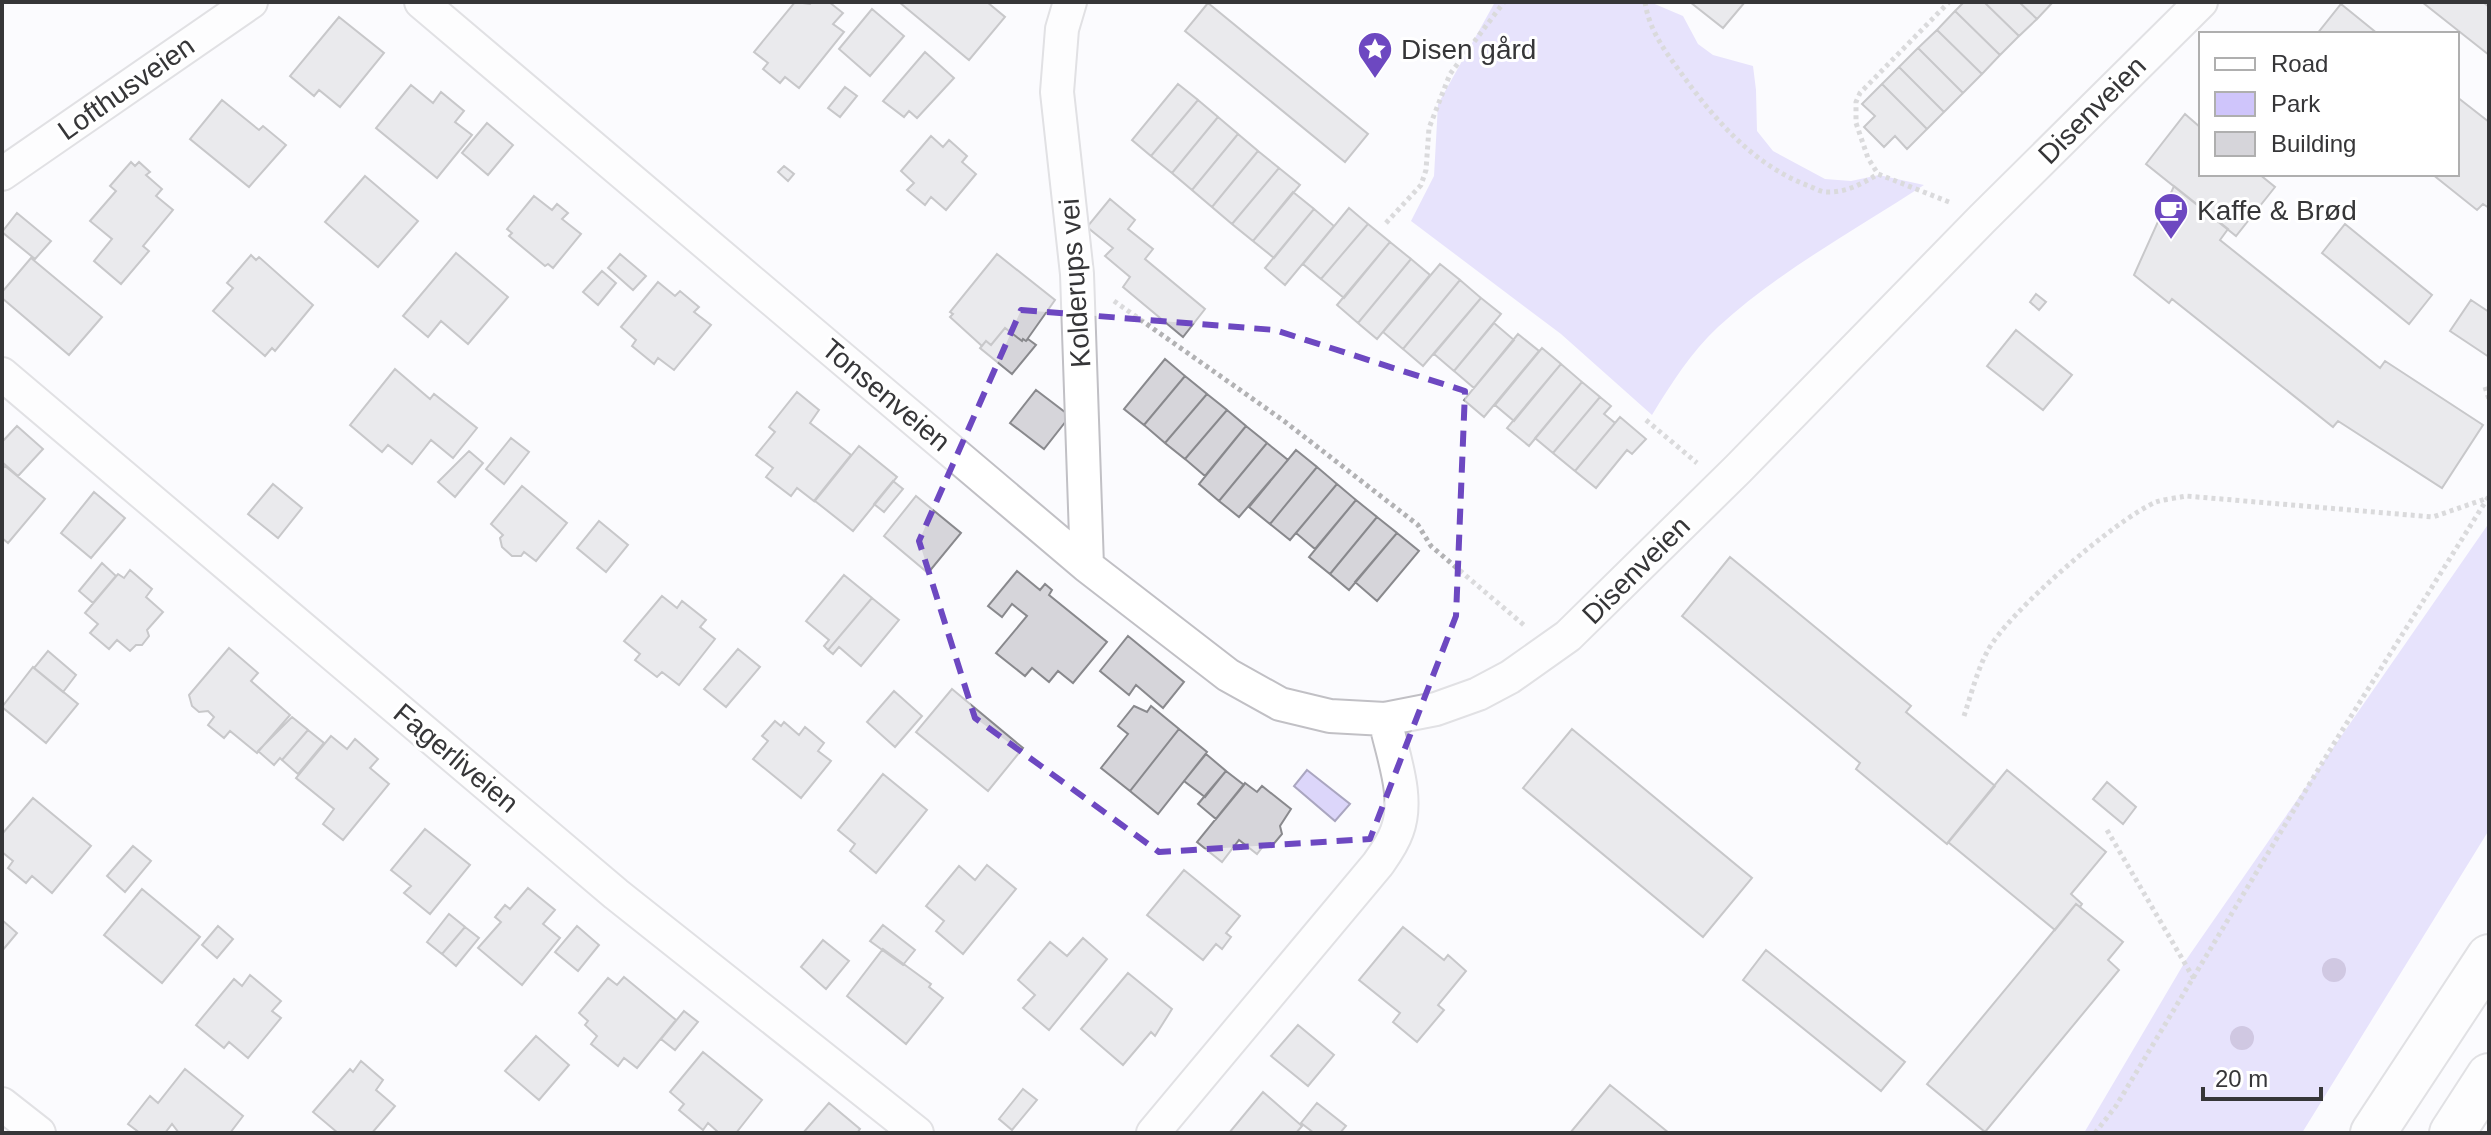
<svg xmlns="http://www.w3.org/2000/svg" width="2491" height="1135" font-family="Arial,sans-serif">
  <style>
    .green { fill: #cfc5fb }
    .water { fill: #dcd6fa; stroke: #aaa6c0; stroke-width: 2 }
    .building { fill: #d6d5da; stroke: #89898d; stroke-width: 2 }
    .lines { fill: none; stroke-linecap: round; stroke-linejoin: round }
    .street-casing { stroke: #c1c0c5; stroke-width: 36 }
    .highway-casing { stroke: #c1c0c5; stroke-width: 48 }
    .path { stroke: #b2b2b4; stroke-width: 5; stroke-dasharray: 4 4; stroke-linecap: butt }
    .street { stroke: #fff; stroke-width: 32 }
    .highway { stroke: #fff; stroke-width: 44 }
    .tree { fill: #9b89c1 }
    .marked { fill: none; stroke: #6d48c1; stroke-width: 6; stroke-dasharray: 16 10; stroke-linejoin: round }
    .labels { text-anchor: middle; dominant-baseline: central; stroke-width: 6; stroke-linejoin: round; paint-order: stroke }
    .poi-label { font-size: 28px; fill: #363638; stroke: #fff; text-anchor: start }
    .street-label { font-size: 28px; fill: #363638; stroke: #fff }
  </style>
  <rect width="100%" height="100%" fill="#fbfbfe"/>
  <path class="green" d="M1495,2H1650L1683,16L1698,44L1713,55L1753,66L1756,90L1757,131L1773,151L1825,179L1851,181L1879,175L1924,185C1855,230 1779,271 1718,327C1691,352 1671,384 1652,415L1561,334L1411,221L1434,176L1438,104Z
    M2489,523V830L2302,1133H2084L2186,960Z"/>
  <path class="water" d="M1307,770L1350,804L1335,821L1294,786Z"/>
  <path class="building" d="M795,2L810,4L812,2H829L843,13L833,24L844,32L799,88L785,77L780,83L763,69L768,63L754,52Z
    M899,2H987L1005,17L969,60Z
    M1690,2H1745L1723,28Z
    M1964,2H1984L2019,36L2000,55L1955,11Z
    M1984,2H2019L2037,19L2019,36Z
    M2019,2H2053L2037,19Z
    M2422,2H2483L2489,7V55Z
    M1208,3L1368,134L1345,162L1185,31Z
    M2341,4L2378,34H2317Z
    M872,9L904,36L870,76L839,49Z
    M1955,11L2000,55L1982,74L1937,30Z
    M339,17L384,53L340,107L319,90L314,96L290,76Z
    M1937,30L1982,74L1963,93L1918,48Z
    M1918,48L1963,93L1944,112L1899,67Z
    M925,52L954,78L917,118L909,111L904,117L883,101Z
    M1899,67L1944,112L1927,129L1882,84Z
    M1178,84L1198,100L1151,156L1132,140Z
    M1882,84L1927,129L1907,149L1895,136L1884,147L1864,127L1875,116L1862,104Z
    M411,85L433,103L441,92L464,111L455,122L472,135L437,178L376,128Z
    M845,87L857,96L840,117L828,108Z
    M2457,97L2489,122V208L2483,204L2477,210L2432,174H2457Z
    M222,100L259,130L263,126L286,145L249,187L190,139Z
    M1198,100L1218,117L1172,173L1151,156Z
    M2185,114L2201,128V174H2259L2275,187L2236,236L2146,164Z
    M1218,117L1238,134L1192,190L1172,173Z
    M487,123L513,145L488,175L462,153Z
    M1238,134L1258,151L1212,207L1192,190Z
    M931,136L943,147L949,140L967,156L962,162L976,174L946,210L931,197L925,205L907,190L914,183L901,171Z
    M1258,151L1279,168L1232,224L1212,207Z
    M131,162L135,166L139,162L150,172L146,175L162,189L156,196L173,210L143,246L149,251L121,284L94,261L112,239L90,221L116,191L110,186Z
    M784,166L794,174L788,181L778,172Z
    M1279,168L1300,185L1253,241L1232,224Z
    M365,176L418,221L378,267L325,222Z
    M2174,186L2228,229L2220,240L2380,368L2385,361L2483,425L2442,488L2338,421L2333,427L2172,299L2169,303L2134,275Z
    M1293,192L1314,209L1274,258L1253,241Z
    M534,196L552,210L557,204L568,213L562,219L581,234L553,268L548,264L545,266L509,236L512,233L507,229Z
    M1110,199L1135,220L1128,229L1153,249L1145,259L1205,309L1183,337L1123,287L1130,277L1105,256L1113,248L1087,227Z
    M1349,208L1368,224L1321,279L1303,264Z
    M1314,209L1334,226L1285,285L1265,268Z
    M17,213L51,241L35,259L2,232Z
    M1368,224L1390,242L1344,298L1321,279Z
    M2345,224L2432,295L2409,324L2322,253Z
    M1390,242L1411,259L1358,323L1337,305Z
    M456,253L508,297L468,344L441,321L428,337L403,316Z
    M620,254L646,276L633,290L608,268Z
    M997,254L1055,300L1026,341L1023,339L1022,341L1005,328L991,345L986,341L982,346L950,317L953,314L950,312Z
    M251,255L256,260L259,257L313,305L275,351L272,348L265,356L213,311L233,288L227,283Z
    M31,258L102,317L69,355L2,298V292Z
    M1411,259L1430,275L1377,339L1358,323Z
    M1440,264L1460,280L1403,349L1383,332Z
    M602,271L616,283L598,305L583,292Z
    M1460,280L1481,298L1423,366L1403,349Z
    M658,282L675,296L680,291L699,307L694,312L711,325L674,370L658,358L654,364L632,346L636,340L621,327Z
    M2036,294L2046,302L2039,310L2030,302Z
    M1481,298L1501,314L1454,371L1434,354Z
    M2471,300L2489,312V357L2450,331Z
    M1494,323L1514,340L1474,388L1454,371Z
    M1005,328L1022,341L1023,339L1026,341L1028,339L1036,345L1012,374L980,348L986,341L991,345Z
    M2016,330L2072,375L2043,410L1987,366Z
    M1518,334L1539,351L1484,417L1464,400Z
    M1542,348L1561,364L1514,421L1495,405Z
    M1165,359L1185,376L1144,425L1124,409Z
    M1561,364L1582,382L1529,446L1507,428Z
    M395,369L430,399L434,394L477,428L453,458L431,440L412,464L388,445L382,452L350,425Z
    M1185,376L1207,394L1165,443L1144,425Z
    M1582,382L1600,397L1553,453L1535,438Z
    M1036,390L1070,416L1044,449L1010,423Z
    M797,392L819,410L810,423L851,455L814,501L797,488L791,496L766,477L773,468L756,455L775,432L769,427Z
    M1207,394L1227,410L1185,459L1165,443Z
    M1600,397L1611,406L1604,414L1615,423L1575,471L1553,453Z
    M1227,410L1246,426L1205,476L1185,459Z
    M1620,417L1646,439L1632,454L1627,450L1596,488L1575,471Z
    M17,426L43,449L18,476L2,462V442Z
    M1246,426L1267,443L1219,501L1199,484Z
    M511,438L529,452L504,484L486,469Z
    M1267,443L1288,460L1239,517L1219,501Z
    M859,446L897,477L853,531L815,501Z
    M1296,450L1317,467L1270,524L1249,507Z
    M469,451L483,463L455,497L438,482Z
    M5,466L45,499L8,543L2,538V469Z
    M1317,467L1337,484L1290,540L1270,524Z
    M893,481L903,489L884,512L874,504Z
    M273,484L302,508L278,538L248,514Z
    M1337,484L1356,500L1315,549L1296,533Z
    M522,486L567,523L536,561L524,552L521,556H512L502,547L500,538L503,535L491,524Z
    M94,492L125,518L91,558L61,533Z
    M916,496L961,533L928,573L884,536Z
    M1356,500L1377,517L1330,574L1309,557Z
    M1377,517L1397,533L1349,590L1330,574Z
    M599,521L628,545L606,572L577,548Z
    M1397,533L1419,551L1377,601L1355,582Z
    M1730,557L1911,706L1906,712L1995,786L1947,844L1856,769L1860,763L1682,616Z
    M102,563L116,576L93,603L79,591Z
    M130,570L152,589L146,597L163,612L147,630L149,636L142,645H136L130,651L117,640L109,649L90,633L98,624L85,613L118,574L124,578Z
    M1017,571L1040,590L1045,584L1052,590L1049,595L1107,642L1073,683L1058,671L1049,682L1032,668L1025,676L996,653L1027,616L1012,604L1002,617L988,606Z
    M844,575L872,598L828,650L824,646L829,640L806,621Z
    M662,596L677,608L682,601L706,620L700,627L715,639L679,685L662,672L657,677L635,660L640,654L624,641Z
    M872,598L899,620L861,666L839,647L833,654L828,650Z
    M1128,636L1184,682L1163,708L1136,685L1129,695L1100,671Z
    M229,648L258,673L251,681L290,715L257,753L230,731L224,738L208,725L214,717L208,711L199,712L192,706L189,695Z
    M738,649L760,667L726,707L704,689Z
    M48,651L76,675L63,692L34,668Z
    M33,667L78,704L46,743L2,707Z
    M952,689L1023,748L988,791L916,732Z
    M894,691L922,716L895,747L867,722Z
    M1134,706L1147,712L1151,706L1179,729L1130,791L1101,768L1128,734L1118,726Z
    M292,717L308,730L282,760L280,758L274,765L258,751Z
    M775,721L781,726L784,722L799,735L805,727L824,743L818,751L831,761L801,798L753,759L768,741L762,736Z
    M1179,729L1207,752L1158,814L1130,791Z
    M1572,729L1752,878L1703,937L1523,788Z
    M308,730L324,743L298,774L282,760Z
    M331,736L347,749L355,739L378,759L370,768L389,784L343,840L323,824L334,809L296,778Z
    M1206,754L1226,771L1205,797L1184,781Z
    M2007,770L2106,852L2071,894L2082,904L2080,907L2076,904L2055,930L1948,842Z
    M1226,771L1244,785L1216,819L1198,804Z
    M883,774L927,810L876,873L850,851L855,844L838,830Z
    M2107,782L2136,807L2123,824L2093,799Z
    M1245,783L1257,792L1262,786L1291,809L1280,826L1282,834L1272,846L1264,845L1257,854L1239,840L1222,862L1197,842Z
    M33,798L91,846L52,893L32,876L26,883L8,868L13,861L2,852V834Z
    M425,829L470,865L430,914L404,893L411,886L391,870Z
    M133,846L151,861L125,892L107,876Z
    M987,865L1016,889L963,954L936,931L944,921L926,906L959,866L975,880Z
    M1184,870L1240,916L1226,933L1231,937L1222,949L1216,944L1203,960L1147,915Z
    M528,888L555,910L543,924L560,938L522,985L478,948L501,922L495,917L505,905L510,909Z
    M142,889L200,937L162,983L104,935Z
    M2076,904L2123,942L2108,960L2119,970L1985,1132L1927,1084Z
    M449,914L465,927L442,954L427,942Z
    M2,920L17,933L2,951Z
    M883,925L915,950L903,965L870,941Z
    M218,926L233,939L217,958L202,945Z
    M577,926L599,945L578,971L555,952Z
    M465,927L479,938L456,966L442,954Z
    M1403,927L1444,960L1448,955L1466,971L1438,1005L1444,1010L1417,1042L1393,1022L1400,1013L1359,980Z
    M1083,938L1107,959L1049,1030L1023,1008L1035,995L1018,980L1050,942L1067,956Z
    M823,940L849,961L826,989L801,967Z
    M883,949L931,984L929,987L943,998L906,1044L847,996Z
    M1766,950L1905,1062L1881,1091L1743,980Z
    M1128,973L1172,1009L1155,1036L1151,1032L1123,1065L1081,1029Z
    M250,975L281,1001L272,1011L281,1018L248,1058L229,1042L224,1048L196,1025L234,979L242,986Z
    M624,977L676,1020L637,1068L624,1058L618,1066L591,1044L597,1036L585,1025L588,1021L579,1013L608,978L617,985Z
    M684,1011L698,1022L675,1050L661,1039Z
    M1298,1025L1334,1055L1308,1086L1271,1056Z
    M536,1036L569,1065L539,1100L505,1071Z
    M703,1052L762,1100L736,1133H719L708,1123L703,1130L679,1110L684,1104L670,1092Z
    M361,1061L383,1080L376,1090L395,1106L372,1133H338L313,1112L350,1069L353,1072Z
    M185,1069L243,1116L230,1133H179L172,1124L165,1133H140L128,1124L150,1096L158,1103Z
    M1610,1085L1669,1133H1570Z
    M1023,1089L1037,1100L1012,1130L999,1119Z
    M1263,1092L1302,1126L1296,1133H1229Z
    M829,1103L860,1129L857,1133H803Z
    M1317,1103L1346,1126L1340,1133H1314L1301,1123Z"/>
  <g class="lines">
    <g class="street-casing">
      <path id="street" d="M421,2L1087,566L1228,675L1280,704L1330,716L1385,719L1436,709L1478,694L1510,677L1568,636L1738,469L1982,219L2201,2
        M1070,2L1062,29L1057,92L1077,274L1087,566
        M2,174L251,2
        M2,374L616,894L917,1133
        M2,1104L39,1133
        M1153,1133L1378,864C1385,854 1393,843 1397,831C1410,797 1392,754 1385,719"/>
    </g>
    <g class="highway-casing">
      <path id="highway" d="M2373,1133L2489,957
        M2452,1133L2489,1076"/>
    </g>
    <path class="path" d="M1645,2C1649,30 1665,51 1681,73C1715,120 1753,165 1809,186C1814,188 1821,192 1826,192C1845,193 1862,184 1878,174
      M1949,202L1878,174L1868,158L1856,123V102L1860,93L1949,2
      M1386,223L1421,185L1426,170L1429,128L1450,74L1504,2
      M1114,301L1284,421L1418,525L1431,546L1525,626
      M2485,387L2489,399
      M1646,420L1697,463
      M1964,716C1971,695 1977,671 1987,652C2006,614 2116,519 2156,502C2165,499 2177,498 2186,496L2433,517L2488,498
      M2107,830L2194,979
      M2095,1133L2116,1106L2333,745L2489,496"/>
    <use href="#street" class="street"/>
    <use href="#highway" class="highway"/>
  </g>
  <g class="tree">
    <circle cx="2334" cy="970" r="12"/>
    <circle cx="2242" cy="1038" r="12"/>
  </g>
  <path d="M0 0H2491V1135H0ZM1021,310L1275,330L1465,391L1456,616L1370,839L1159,852L975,718L919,541Z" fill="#fbfbfe" fill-opacity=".55" fill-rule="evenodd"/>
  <path class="marked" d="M1021,310L1275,330L1465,391L1456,616L1370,839L1159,852L975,718L919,541Z"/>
  <defs>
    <g id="sight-pin" transform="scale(1.8)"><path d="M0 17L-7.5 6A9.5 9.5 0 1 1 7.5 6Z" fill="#6d48c1" stroke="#fff"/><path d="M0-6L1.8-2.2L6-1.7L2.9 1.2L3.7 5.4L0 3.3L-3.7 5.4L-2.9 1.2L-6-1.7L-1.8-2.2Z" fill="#fff"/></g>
    <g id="cafe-pin" transform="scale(1.8)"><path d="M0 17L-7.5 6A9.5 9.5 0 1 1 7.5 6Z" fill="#6d48c1" stroke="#fff"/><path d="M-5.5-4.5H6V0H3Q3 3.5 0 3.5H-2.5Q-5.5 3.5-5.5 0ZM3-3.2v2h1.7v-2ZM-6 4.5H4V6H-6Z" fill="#fff"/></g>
  </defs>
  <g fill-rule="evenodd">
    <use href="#sight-pin" x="1375" y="49"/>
    <use href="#cafe-pin" x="2171" y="210"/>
  </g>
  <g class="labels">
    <g class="poi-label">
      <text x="1401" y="49">Disen gård</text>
      <text x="2197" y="210">Kaffe &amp; Brød</text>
    </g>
    <g class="street-label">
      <text transform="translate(126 88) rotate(-35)">Lofthusveien</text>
      <text transform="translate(2092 110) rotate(-45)">Disenveien</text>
      <text transform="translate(1075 283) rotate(-94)">Kolderups vei</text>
      <text transform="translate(886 395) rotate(40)">Tonsenveien</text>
      <text transform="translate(1636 570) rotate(-45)">Disenveien</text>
      <text transform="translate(456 758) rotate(40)">Fagerliveien</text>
    </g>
  </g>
  <rect width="2491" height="1135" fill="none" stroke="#363638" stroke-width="8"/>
  <rect x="2199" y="32" width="260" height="144" fill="#ffffff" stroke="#afafaf" stroke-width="2"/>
  <rect x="2215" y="58" width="40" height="12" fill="#ffffff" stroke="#afafaf" stroke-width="2"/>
  <text x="2271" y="72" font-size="24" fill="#363638">Road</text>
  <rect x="2215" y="92" width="40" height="24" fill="#cfc5fb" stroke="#afafaf" stroke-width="2"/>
  <text x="2271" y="112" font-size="24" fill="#363638">Park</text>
  <rect x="2215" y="132" width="40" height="24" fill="#d6d5da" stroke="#afafaf" stroke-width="2"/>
  <text x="2271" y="152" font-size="24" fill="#363638">Building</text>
  <path d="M2203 1087v12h118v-12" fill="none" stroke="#363638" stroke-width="4"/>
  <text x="2215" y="1087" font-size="24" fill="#363638" stroke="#ffffff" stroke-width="6" paint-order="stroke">20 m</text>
</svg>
